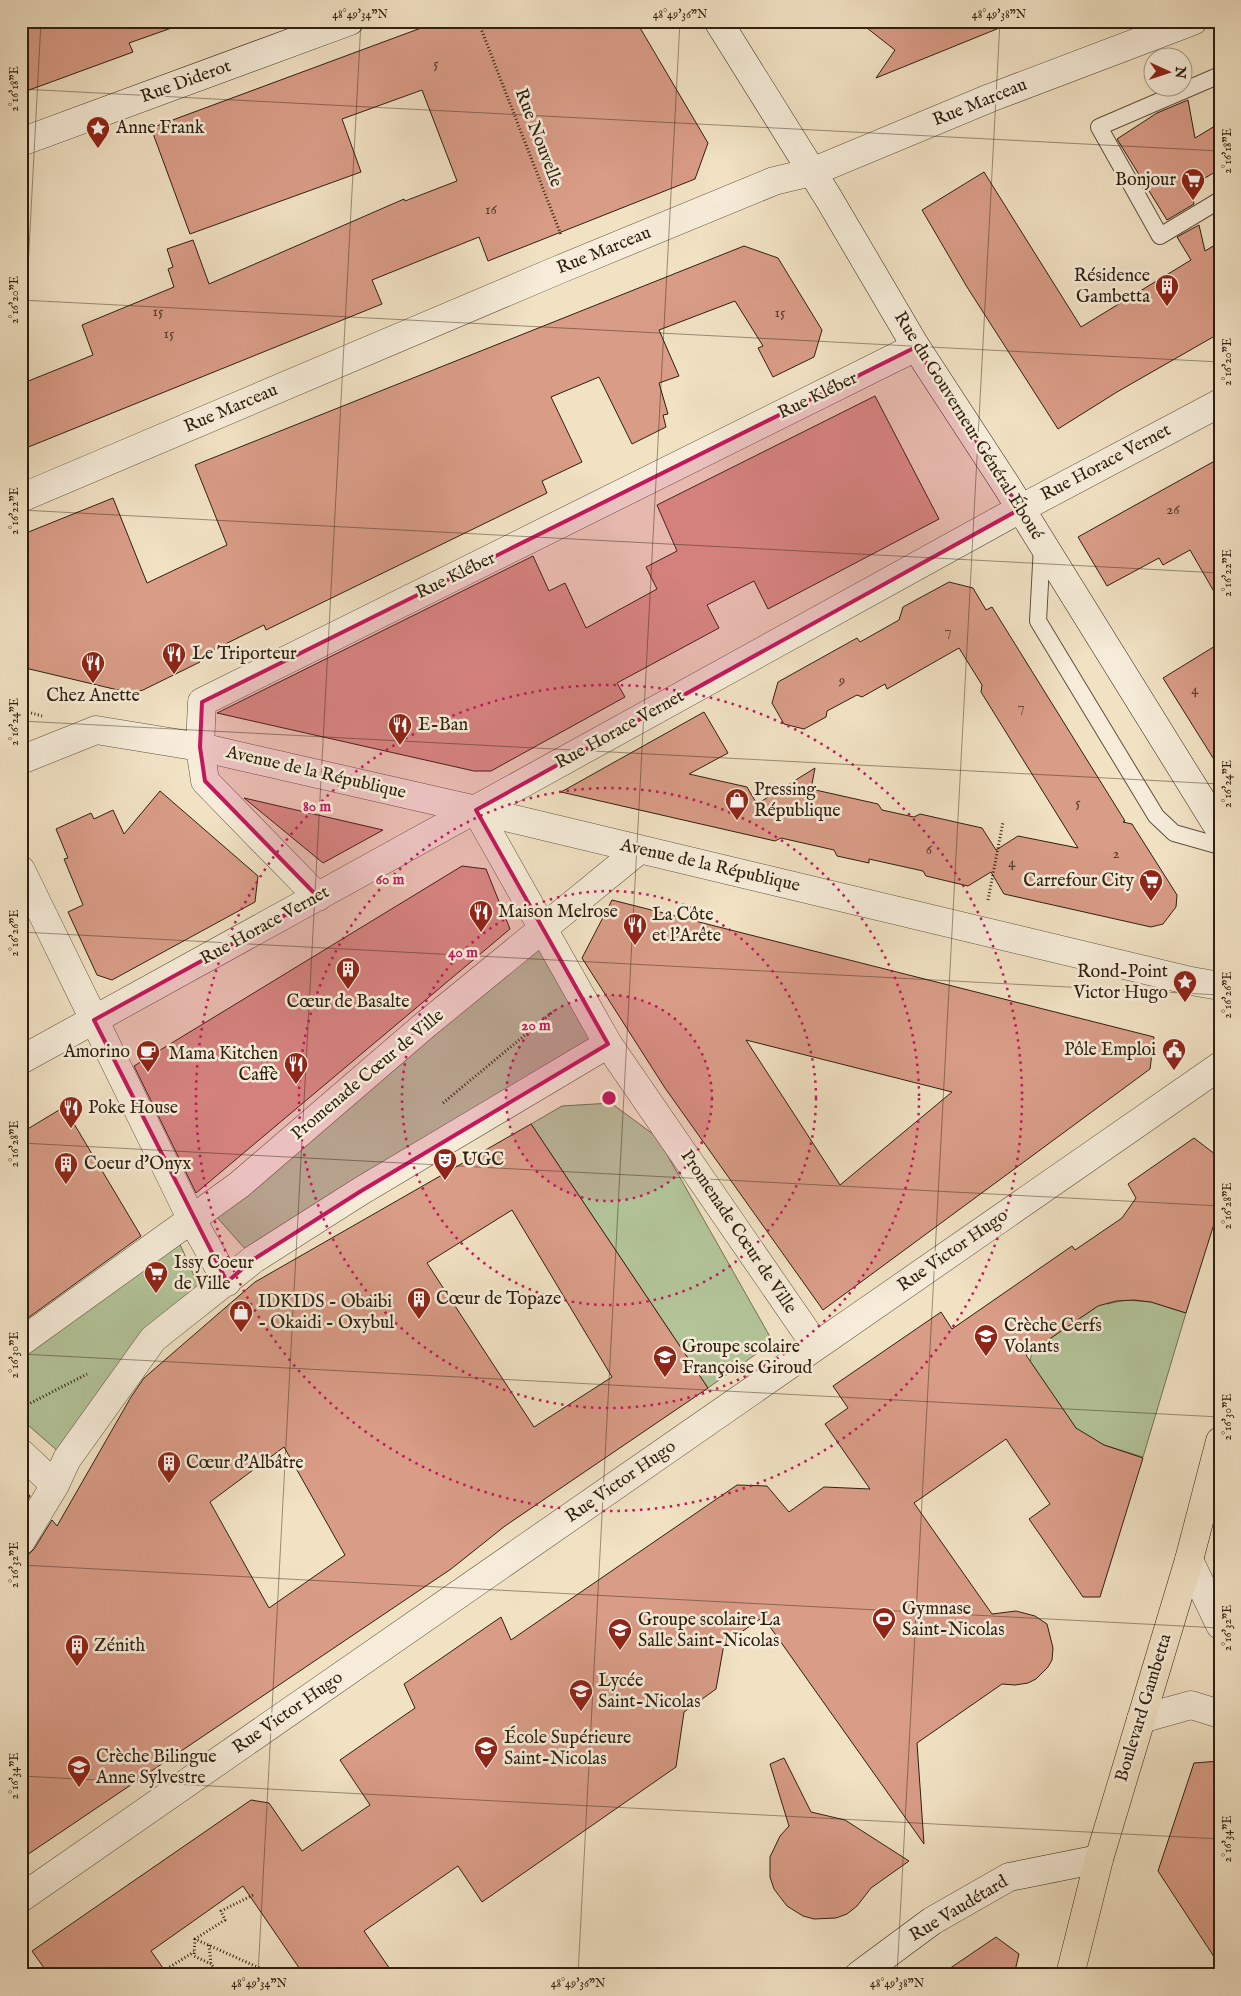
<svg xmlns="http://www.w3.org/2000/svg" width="1241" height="1996" font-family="'IM FELL English',serif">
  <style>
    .green { fill: #b3c499; stroke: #717254 }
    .building { fill: #d99c87; stroke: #2f1f0f; fill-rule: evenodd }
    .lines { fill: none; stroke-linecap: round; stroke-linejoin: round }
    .lane-casing { stroke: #60503c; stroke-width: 18 }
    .street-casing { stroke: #60503c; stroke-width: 29 }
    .secondary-casing { stroke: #2f1f0f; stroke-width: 29 }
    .primary-casing { stroke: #2f1f0f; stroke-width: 29 }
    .path { stroke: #2f1f0f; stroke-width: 3; stroke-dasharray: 1 2.5; stroke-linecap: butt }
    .lane { stroke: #f6ecd9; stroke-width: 16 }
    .street { stroke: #f6ecd9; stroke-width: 28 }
    .secondary { stroke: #f6ecd9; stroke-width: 28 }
    .primary { stroke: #f1e2c4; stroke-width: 28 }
    .marked { fill: #c2185b; fill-opacity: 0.2; stroke: #c2185b; stroke-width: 4; stroke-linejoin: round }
    .ticks { fill: none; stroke: #2f1f0f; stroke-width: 1; stroke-opacity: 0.45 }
    .ring { fill: none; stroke: #c2185b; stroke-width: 2.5; stroke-dasharray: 2.5 5 }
    .labels { text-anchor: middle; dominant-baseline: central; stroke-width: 5; stroke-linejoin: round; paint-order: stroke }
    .number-label { font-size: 15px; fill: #5a3e2d }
    .street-label { font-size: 18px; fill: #2f1f0f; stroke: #f6ecd9 }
    .poi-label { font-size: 18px; fill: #2f1f0f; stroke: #f6ecd9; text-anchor: start }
    .centre { fill: #c2185b; stroke: #f6ecd9; stroke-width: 2.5 }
    .ring-label { font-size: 15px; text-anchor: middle; font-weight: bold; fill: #c2185b; stroke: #f6ecd9; stroke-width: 5; stroke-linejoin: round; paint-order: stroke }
    .neatline { fill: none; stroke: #2f1f0f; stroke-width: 2 }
    .ticks-label { font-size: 12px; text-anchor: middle; fill: #2f1f0f }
  </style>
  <rect width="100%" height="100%" fill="#f1e2c4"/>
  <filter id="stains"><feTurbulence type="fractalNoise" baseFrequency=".004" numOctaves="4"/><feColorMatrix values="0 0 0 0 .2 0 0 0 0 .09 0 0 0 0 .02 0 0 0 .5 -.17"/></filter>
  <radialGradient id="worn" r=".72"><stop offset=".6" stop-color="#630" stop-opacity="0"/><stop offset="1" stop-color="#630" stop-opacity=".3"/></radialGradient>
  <path class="green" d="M542,929L608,1044L254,1259L208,1207Z
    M611,1103L657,1137L773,1342L708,1388L531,1124L562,1106Z
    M174,1231L204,1298L67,1459L21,1419V1342Z
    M1126,1300L1151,1302L1186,1313L1143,1457L1104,1445L1080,1434L1030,1362L1032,1351L1105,1301L1107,1304Z"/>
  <path class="building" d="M21,21H180V25L129,43L133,52L21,93Z
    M440,21H636L708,143L695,179L488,261L479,237L419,261L372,280L382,304L21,450V384L93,355L82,325L174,287L168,269L173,267L167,249L193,240L209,284L404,199L405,201L457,181L422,90L342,119L361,172L190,234L151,128Z
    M858,21H1014V22L876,78L895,50Z
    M1188,100L1195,138L1220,123V169L1190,187L1194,204L1167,220L1117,139L1157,113Z
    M984,172L1081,327L1191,260L1177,237L1199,225L1205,251L1220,242V333L1117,392L1058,429L967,287L922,210Z
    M744,246L778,258L822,330L814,357L773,377L758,348L763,346L735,301L659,330L679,376L659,383L668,414L663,415L666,427L632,444L599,377L551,397L582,462L542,481L547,493L266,630L264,625L197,658L200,662L143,690L137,692L118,690L21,667V535L113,498L147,583L227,545L195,465Z
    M875,396L939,519L768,609L754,581L707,605L719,628L617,683L625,697L491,771H474L217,713L533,556L549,591L565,583L586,628L657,589L646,567L677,551L657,505Z
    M1220,458V602L1190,550L1163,565L1159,558L1107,586L1078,537Z
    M949,582L973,588L986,610L992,607L1125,821L1123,822L1132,824L1177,895L1176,907L1163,924L1151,927L1004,894L991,872L968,886L926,876L923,871L869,859V863L837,856L834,850L781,838L775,841L561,792L704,712L728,753L689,774L747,787L757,804L815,768L811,789L878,804L882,810L914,817L920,814L982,828L996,850L1018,836L1078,848L981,692L982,685L959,648L887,689L885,684L862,697L857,695L827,711L826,717L804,729L784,724L772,703L778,682L857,638L860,642L899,620L903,607Z
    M1220,643V769L1163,678Z
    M160,791L258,876L255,902L112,980L97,975L68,912L83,905L64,859L68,858L56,829L91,813L94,819L113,810L124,834Z
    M244,798L383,830L323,863Z
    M462,866L486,869L510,929L196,1193L134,1066Z
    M612,900L1154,1037L1150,1069L823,1310L665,1088L582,958ZM746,1040L952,1092L840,1185Z
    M64,1107L141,1236L21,1323V1133Z
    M531,1124L708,1388L505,1526L451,1569L21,1859V1557L29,1554L34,1549L52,1520L57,1526L131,1397L144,1378L255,1282ZM512,1210L612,1377L534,1427L427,1263ZM284,1447L345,1555L269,1608L210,1502Z
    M1194,1138L1220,1158V1205L1186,1313L1151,1302L1134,1300L1116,1301L1098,1306L1026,1355L1076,1428L1104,1445L1143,1458L1100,1597H1083L1029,1519L1050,1504L1006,1439L914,1503L992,1614L1016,1611L1035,1616L1047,1624L1053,1648L1052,1660L1048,1667L1036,1679L1028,1683L1015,1685L1002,1684L917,1743L924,1844L763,1617L724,1644L716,1689L684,1712L676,1767L482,1902L458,1866L364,1931L394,1975H304L243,1886L151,1951L168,1975H49L32,1951L251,1800L269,1803L302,1851L370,1805L340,1760L415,1708L404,1684L501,1617L511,1640L737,1485L767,1486L789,1512L824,1487L870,1489L825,1424L848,1408L833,1386L941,1312L952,1329L1072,1246L1075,1250L1122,1218L1136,1198L1128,1184Z
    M21,1485L30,1496L21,1510Z
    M784,1758L811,1812L845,1820L909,1861L871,1888L857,1906L847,1914L836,1918L814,1919L803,1916L787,1906L774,1889L770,1877V1857L780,1836L789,1826L770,1764Z
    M1220,1761V1966L1158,1871L1194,1763Z
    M996,1937L1019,1954L1014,1975H940Z"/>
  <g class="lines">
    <g class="lane-casing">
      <path id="lane" d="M1220,75L1099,127L1160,236L1220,200
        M1042,546L1038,621L1156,816L1174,833L1220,846"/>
    </g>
    <g class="street-casing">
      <path id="street" d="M21,498L558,270L774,181L812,172L990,98L1193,21
        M21,760L96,730L200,747L476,810L1191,981L1220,986
        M476,810L608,1044L816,1346
        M21,870L191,1218L227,1282
        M318,897L205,781L200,747L202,702L916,347
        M21,1060L1020,509L1220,403
        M21,1342L239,1185L425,1025L639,850
        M21,1453L55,1485
        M21,1541L55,1485L67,1459L153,1339L254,1259L361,1191L608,1044
        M1189,1560L1220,1625
        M1141,1719L1191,1705L1220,1714
        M21,1898L1220,1066"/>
    </g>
    <g class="secondary-casing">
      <path id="secondary" d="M718,21L829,199L916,347L1006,485L1220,830
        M21,142L350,21
        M859,1975L932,1921L1009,1877L1099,1859"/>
    </g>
    <g class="primary-casing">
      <path id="primary" d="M1070,1975L1099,1859L1189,1560L1220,1441"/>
    </g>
    <path class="path" d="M478,21L561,235
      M21,710L42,716
      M988,900L1003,822
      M443,1103L554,1011
      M21,1408L87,1374
      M253,1895L221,1911L225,1920L195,1939L275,1975
      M195,1939L194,1956L211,1964
      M209,1945L211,1964L220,1975
      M173,1975L168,1968L194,1952"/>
    <use href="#lane" class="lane"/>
    <use href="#street" class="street"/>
    <use href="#secondary" class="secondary"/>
    <use href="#primary" class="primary"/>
  </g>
  <path class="marked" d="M916,347L1020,509L476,810L608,1044L361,1191L254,1259L227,1282L94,1020L318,897L205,781L200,747L202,702Z"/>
  <path class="ticks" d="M21,89L1220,151M21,300L1220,362M21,401L41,21M21,510L1220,573M21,721L1220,784M21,932L1220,995M21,1143L1220,1206M21,1354L1220,1417M21,1565L1220,1628M21,1776L1220,1839M258,1975L361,21M578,1975L680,21M897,1975L1000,21M1217,1975L1220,1915"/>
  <circle cx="609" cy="1098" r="103" fill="#c2185b" fill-opacity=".12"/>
  <g class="ring">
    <circle cx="609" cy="1098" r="103"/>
    <circle cx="609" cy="1098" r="207"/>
    <circle cx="609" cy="1098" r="310"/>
    <circle cx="609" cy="1098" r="413"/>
  </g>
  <defs>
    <g id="sight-pin" transform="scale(1.25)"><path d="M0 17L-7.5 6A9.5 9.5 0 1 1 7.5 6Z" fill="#8f2418" stroke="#f6ecd9"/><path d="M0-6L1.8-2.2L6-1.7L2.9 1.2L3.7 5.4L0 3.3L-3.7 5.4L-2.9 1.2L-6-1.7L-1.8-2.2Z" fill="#fff"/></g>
    <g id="supermarket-pin" transform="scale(1.25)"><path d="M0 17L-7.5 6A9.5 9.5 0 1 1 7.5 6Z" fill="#8f2418" stroke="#f6ecd9"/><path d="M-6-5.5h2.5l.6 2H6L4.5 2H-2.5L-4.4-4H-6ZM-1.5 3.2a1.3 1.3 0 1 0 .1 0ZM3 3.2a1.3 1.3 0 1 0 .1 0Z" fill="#fff"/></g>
    <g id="building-pin" transform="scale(1.25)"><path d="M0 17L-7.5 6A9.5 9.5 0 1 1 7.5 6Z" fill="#8f2418" stroke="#f6ecd9"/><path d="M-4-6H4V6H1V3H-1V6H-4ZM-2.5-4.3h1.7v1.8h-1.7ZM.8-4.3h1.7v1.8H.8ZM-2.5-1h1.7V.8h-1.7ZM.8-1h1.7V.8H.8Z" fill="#fff"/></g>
    <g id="restaurant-pin" transform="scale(1.25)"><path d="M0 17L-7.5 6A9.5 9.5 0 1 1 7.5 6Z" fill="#8f2418" stroke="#f6ecd9"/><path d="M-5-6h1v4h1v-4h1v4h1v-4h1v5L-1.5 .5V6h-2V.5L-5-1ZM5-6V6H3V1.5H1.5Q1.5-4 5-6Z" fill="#fff"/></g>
    <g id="shop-pin" transform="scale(1.25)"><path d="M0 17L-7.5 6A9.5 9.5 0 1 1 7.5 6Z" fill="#8f2418" stroke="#f6ecd9"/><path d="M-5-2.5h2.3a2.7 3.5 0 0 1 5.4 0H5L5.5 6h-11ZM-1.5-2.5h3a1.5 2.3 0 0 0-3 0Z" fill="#fff"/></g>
    <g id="civic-pin" transform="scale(1.25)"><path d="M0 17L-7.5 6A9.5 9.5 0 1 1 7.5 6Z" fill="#8f2418" stroke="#f6ecd9"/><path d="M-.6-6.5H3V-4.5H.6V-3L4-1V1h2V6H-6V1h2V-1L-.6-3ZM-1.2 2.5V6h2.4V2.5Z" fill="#fff"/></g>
    <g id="cafe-pin" transform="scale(1.25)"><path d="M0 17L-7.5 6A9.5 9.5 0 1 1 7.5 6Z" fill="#8f2418" stroke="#f6ecd9"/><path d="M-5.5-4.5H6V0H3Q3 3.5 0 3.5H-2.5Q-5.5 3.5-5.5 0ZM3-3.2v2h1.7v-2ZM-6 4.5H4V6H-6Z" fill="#fff"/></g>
    <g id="theatre-pin" transform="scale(1.25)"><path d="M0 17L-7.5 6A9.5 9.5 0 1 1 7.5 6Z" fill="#8f2418" stroke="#f6ecd9"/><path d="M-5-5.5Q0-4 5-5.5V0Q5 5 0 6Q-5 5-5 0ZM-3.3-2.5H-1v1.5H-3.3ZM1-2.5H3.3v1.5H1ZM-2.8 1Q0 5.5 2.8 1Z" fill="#fff"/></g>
    <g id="school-pin" transform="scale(1.25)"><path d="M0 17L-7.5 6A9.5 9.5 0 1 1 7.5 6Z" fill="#8f2418" stroke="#f6ecd9"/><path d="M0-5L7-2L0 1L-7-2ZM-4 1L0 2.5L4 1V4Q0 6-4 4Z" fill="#fff"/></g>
    <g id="stadium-pin" transform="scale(1.25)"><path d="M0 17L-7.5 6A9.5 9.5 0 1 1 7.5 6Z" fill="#8f2418" stroke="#f6ecd9"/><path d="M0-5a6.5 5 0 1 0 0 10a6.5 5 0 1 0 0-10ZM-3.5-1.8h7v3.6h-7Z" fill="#fff"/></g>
    <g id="university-pin" transform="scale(1.25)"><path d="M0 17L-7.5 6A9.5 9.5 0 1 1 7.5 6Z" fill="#8f2418" stroke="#f6ecd9"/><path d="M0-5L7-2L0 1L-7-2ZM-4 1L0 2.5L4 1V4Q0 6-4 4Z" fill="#fff"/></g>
  </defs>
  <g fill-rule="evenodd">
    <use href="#sight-pin" x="98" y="128"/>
    <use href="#supermarket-pin" x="1193" y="180"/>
    <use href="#building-pin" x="1167" y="286"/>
    <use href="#restaurant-pin" x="174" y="654"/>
    <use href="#restaurant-pin" x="93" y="663"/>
    <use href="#restaurant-pin" x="400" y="725"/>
    <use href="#shop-pin" x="737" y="800"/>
    <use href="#supermarket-pin" x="1151" y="881"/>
    <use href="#restaurant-pin" x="481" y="912"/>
    <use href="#restaurant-pin" x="635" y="925"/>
    <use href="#building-pin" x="348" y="969"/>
    <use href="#sight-pin" x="1185" y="982"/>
    <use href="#civic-pin" x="1174" y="1050"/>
    <use href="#cafe-pin" x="148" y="1052"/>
    <use href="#restaurant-pin" x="296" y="1064"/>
    <use href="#restaurant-pin" x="71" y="1108"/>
    <use href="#theatre-pin" x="445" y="1160"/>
    <use href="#building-pin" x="66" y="1164"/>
    <use href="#supermarket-pin" x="156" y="1273"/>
    <use href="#building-pin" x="419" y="1299"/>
    <use href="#shop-pin" x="241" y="1312"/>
    <use href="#school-pin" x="986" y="1336"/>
    <use href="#school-pin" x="665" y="1357"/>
    <use href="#building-pin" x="169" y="1463"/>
    <use href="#stadium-pin" x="884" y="1619"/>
    <use href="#school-pin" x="620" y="1630"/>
    <use href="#building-pin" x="77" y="1646"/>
    <use href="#school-pin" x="581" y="1691"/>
    <use href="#university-pin" x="486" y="1748"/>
    <use href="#school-pin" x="79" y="1767"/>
  </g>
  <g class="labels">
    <g class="number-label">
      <text x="436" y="63">5</text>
      <text x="491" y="209">16</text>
      <text x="158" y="311">15</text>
      <text x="780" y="312">15</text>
      <text x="169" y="333">15</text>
      <text x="1173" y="509">26</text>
      <text x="948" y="630">7</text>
      <text x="842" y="680">9</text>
      <text x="1195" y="689">4</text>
      <text x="1021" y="706">7</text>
      <text x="1078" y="802">5</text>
      <text x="929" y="849">6</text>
      <text x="1116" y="853">2</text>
      <text x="1012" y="862">4</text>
    </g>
    <g class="street-label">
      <text transform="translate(186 82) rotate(-20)">Rue Diderot</text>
      <text transform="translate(980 103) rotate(-22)">Rue Marceau</text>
      <text transform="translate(538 138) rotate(69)">Rue Nouvelle</text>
      <text transform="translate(604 251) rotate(-22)">Rue Marceau</text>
      <text transform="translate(818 396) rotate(-26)">Rue Kléber</text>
      <text transform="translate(231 409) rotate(-23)">Rue Marceau</text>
      <text transform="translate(968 426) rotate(58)">Rue du Gouverneur Général Éboué</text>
      <text transform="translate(1106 463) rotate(-28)">Rue Horace Vernet</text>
      <text transform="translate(456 576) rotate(-26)">Rue Kléber</text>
      <text transform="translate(620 730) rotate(-29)">Rue Horace Vernet</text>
      <text transform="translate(316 773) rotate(13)">Avenue de la République</text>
      <text transform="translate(710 866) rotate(13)">Avenue de la République</text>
      <text transform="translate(265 926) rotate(-29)">Rue Horace Vernet</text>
      <text transform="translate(368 1075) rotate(-40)">Promenade Cœur de Ville</text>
      <text transform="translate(738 1232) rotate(56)">Promenade Cœur de Ville</text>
      <text transform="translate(953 1251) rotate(-35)">Rue Victor Hugo</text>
      <text transform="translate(621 1482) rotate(-35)">Rue Victor Hugo</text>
      <text transform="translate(1144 1708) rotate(-73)">Boulevard Gambetta</text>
      <text transform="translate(288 1713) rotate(-35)">Rue Victor Hugo</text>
      <text transform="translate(959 1909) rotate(-31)">Rue Vaudétard</text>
    </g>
    <g class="poi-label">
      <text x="116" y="128">Anne Frank</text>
      <text x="1176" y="180" text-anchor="end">Bonjour</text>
      <text x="1150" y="276" text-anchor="end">Résidence<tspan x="1150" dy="21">Gambetta</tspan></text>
      <text x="192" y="654">Le Triporteur</text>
      <text x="93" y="696" text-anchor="middle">Chez Anette</text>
      <text x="418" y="725">E-Ban</text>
      <text x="754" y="790">Pressing<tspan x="754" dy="21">République</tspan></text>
      <text x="1134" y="881" text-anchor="end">Carrefour City</text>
      <text x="498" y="912">Maison Melrose</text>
      <text x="652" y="915">La Côte<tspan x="652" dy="21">et l'Arête</tspan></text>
      <text x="1168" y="972" text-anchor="end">Rond-Point<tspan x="1168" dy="21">Victor Hugo</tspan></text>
      <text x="348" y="1002" text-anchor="middle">Cœur de Basalte</text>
      <text x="1156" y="1050" text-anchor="end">Pôle Emploi</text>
      <text x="130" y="1052" text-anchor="end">Amorino</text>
      <text x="278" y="1054" text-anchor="end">Mama Kitchen<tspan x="278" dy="21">Caffè</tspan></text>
      <text x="88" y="1108">Poke House</text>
      <text x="462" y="1160">UGC</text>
      <text x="84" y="1164">Coeur d'Onyx</text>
      <text x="174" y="1263">Issy Coeur<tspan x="174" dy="21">de Ville</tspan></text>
      <text x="436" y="1299">Cœur de Topaze</text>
      <text x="258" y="1302">IDKIDS - Obaibi<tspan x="258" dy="21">- Okaidi - Oxybul</tspan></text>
      <text x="1004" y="1326">Crèche Cerfs<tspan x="1004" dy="21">Volants</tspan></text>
      <text x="682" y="1347">Groupe scolaire<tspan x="682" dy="21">Françoise Giroud</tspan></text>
      <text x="186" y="1463">Cœur d'Albâtre</text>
      <text x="902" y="1609">Gymnase<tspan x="902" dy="21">Saint-Nicolas</tspan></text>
      <text x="638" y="1620">Groupe scolaire La<tspan x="638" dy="21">Salle Saint-Nicolas</tspan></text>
      <text x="94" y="1646">Zénith</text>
      <text x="598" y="1681">Lycée<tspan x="598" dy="21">Saint-Nicolas</tspan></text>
      <text x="504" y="1738">École Supérieure<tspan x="504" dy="21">Saint-Nicolas</tspan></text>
      <text x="96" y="1757">Crèche Bilingue<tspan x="96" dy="21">Anne Sylvestre</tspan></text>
    </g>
  </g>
  <circle cx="609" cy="1098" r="8" class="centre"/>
  <g class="ring-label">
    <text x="317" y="811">80 m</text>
    <text x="390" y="884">60 m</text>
    <text x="463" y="957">40 m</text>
    <text x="536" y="1030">20 m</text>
  </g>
  <rect width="1241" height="1996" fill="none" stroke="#f1e2c4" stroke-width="55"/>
  <g transform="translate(1168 72) rotate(93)"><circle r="24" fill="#f6ecd9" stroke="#a69a88"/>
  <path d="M0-4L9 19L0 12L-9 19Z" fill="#8f2418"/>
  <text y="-8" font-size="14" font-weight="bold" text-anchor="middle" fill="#2f1f0f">N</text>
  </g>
  <rect x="28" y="28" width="1186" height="1940" class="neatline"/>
  <g class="ticks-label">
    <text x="360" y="18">48°49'34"N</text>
    <text x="680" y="18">48°49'36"N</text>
    <text x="999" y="18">48°49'38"N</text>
    <text transform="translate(14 89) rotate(-90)" y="4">2°16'18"E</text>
    <text transform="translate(1227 151) rotate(-90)" y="4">2°16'18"E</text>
    <text transform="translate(14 300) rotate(-90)" y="4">2°16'20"E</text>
    <text transform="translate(1227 362) rotate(-90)" y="4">2°16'20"E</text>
    <text transform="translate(14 511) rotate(-90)" y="4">2°16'22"E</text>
    <text transform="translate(1227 573) rotate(-90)" y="4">2°16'22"E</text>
    <text transform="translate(14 722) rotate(-90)" y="4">2°16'24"E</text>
    <text transform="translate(1227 784) rotate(-90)" y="4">2°16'24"E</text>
    <text transform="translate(14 933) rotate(-90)" y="4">2°16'26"E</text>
    <text transform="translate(1227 995) rotate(-90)" y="4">2°16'26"E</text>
    <text transform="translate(14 1144) rotate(-90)" y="4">2°16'28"E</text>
    <text transform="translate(1227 1206) rotate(-90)" y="4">2°16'28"E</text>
    <text transform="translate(14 1355) rotate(-90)" y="4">2°16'30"E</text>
    <text transform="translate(1227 1417) rotate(-90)" y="4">2°16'30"E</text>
    <text transform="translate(14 1565) rotate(-90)" y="4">2°16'32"E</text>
    <text transform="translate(1227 1628) rotate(-90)" y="4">2°16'32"E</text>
    <text transform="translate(14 1776) rotate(-90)" y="4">2°16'34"E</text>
    <text transform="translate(1227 1839) rotate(-90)" y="4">2°16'34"E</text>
    <text x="259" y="1987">48°49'34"N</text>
    <text x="578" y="1987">48°49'36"N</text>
    <text x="897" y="1987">48°49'38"N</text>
  </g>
  <rect width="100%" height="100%" filter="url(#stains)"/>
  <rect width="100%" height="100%" fill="url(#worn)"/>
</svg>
